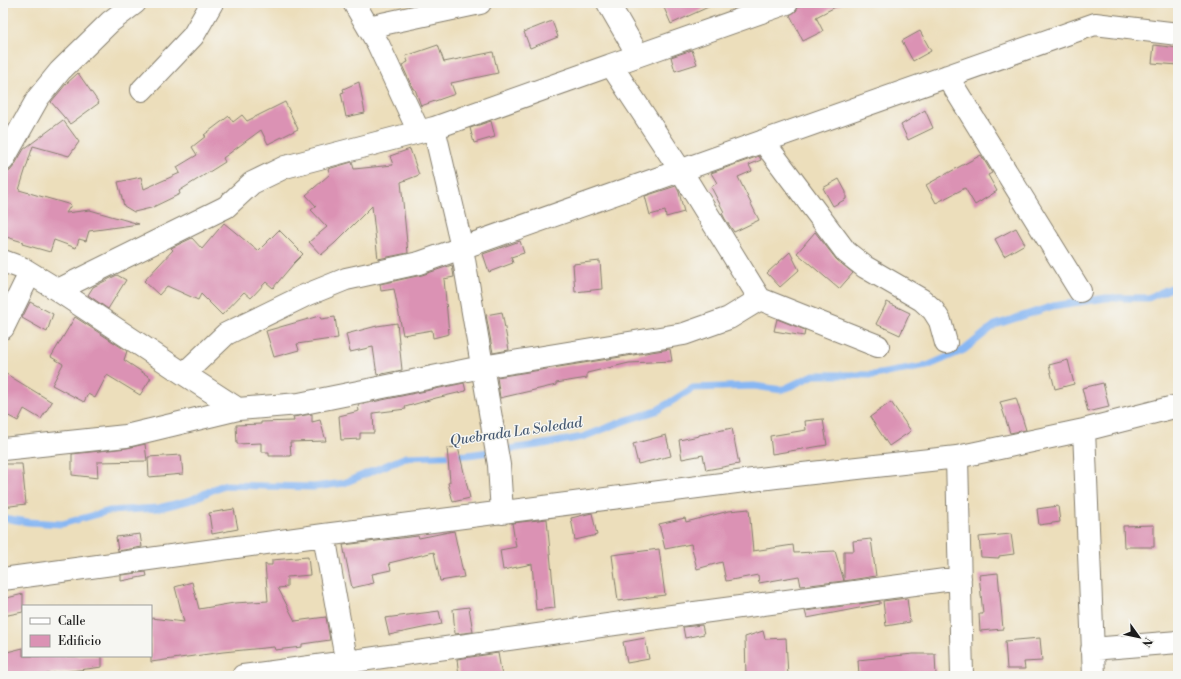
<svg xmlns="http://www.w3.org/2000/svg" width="1181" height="679" font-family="'Libre Bodoni',serif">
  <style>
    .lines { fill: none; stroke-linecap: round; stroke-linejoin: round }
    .stream { stroke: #88b7f3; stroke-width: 7 }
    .building { fill: #db92b4 }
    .minor-casing { stroke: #847d6c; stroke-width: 24 }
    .minor { stroke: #fff; stroke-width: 22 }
    .labels { text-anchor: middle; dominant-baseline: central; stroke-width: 3; stroke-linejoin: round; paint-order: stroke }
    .water-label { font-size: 14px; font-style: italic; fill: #475a72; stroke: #f6f6f2 }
  </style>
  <rect width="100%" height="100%" fill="#f6f6f2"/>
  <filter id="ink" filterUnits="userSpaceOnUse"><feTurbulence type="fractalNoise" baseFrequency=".025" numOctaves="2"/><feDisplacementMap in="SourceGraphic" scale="8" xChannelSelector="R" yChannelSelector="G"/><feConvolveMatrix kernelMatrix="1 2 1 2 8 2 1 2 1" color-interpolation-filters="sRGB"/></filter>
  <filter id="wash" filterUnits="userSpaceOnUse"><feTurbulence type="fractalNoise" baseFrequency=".012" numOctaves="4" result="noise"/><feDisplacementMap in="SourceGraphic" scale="16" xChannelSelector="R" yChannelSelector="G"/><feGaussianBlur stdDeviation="0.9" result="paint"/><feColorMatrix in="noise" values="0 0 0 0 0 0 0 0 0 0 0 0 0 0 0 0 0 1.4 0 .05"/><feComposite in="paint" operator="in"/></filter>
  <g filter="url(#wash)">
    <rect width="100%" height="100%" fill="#ecdebb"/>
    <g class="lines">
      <path class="stream" d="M3,518L28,522L62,524L109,511L159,508L191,500L223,485L314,487L344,483L406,457L468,455L538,445L583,437L627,420L656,411L693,388L754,386L782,390L814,375H874L927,366L964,350L995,325L1053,306L1106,298H1148L1178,285"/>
    </g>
    <g id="blocks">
      <path class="building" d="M662,3H717L671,24Z
        M804,3H843L816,17L823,31L803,41L790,15L796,11L799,6Z
        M552,21L558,37L530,48L524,32Z
        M920,31L931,51L913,61L902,41Z
        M438,45L444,62L493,52L498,73L451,83L455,94L421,106L415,89H413L402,65L408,62L406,56Z
        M1154,45L1178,48V65L1152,63Z
        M692,50L697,64L675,71L671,57Z
        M78,73L99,103L70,124L51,102L66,84Z
        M359,82L365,113L346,117L341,93L344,92L343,89Z
        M285,102L298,129L268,144L261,130L223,158L225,162L179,191L180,194L151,208L134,212L124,206L118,182L141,177L144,189L180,173L177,167L197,155L192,147L206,136L204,135L229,116L233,122L242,115L247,121Z
        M925,110L933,128L908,140L901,125Z
        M63,120L79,142L69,156L33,146L19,190L71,205L66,213L90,210L139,224L89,231L86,241L79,239L76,248L54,240L50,252L22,244L23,242L3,236V182L6,172L10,171L14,166L24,149Z
        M491,121L495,137L474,143L470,128Z
        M410,149L419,175L401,182L408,253L378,259L372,206L335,243L321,255L309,242L327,227L311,210L316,206L306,195L330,174L328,169L352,162L354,169L393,165L390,156Z
        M981,155L992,173L988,175L997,191L975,205L965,188L936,203L926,185Z
        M759,156L761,160L749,165L752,171L738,177L759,220L734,232L725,219L722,213L724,212L711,187L717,183L711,173Z
        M839,179L846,192V199L833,206L823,188Z
        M676,186L679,192L684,212L666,217L665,211L650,215L645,196Z
        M224,223L258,251L279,230L303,254L294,263L273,288L266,282L251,298L244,292L222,315L201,294L198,300L167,286L159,295L144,281L173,250L171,248L192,238L202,249Z
        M1016,228L1025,244L1004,256L995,239Z
        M815,232L836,259L853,273L839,289L797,253Z
        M520,241L524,253L511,257L513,263L489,272L483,254Z
        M790,252L799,270L780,287L767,273Z
        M600,261L602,289L575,292L573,264Z
        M452,265L454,277L444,279L449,334L433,338L432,330L403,335L394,289L381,291L380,284L422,275Z
        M117,275L126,280L108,309L88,295L93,287Z
        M30,302L53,314L47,332L22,318Z
        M887,302L910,313L900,335L876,324Z
        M502,312L509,350L493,353L486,315Z
        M319,316L321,319L335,317L338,338L297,344L299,350L274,357L266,331Z
        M75,317L127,351L124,360L151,378L140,395L107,375L95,398L88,394L84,402L52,385L63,364L51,357Z
        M777,319L805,330L804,336L774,331Z
        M397,323L402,370L377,375L373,347L350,352L346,334L377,326Z
        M670,349L672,361L629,363L587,373V378L556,383V385L500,398L497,377Z
        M1068,360L1074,384L1055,389L1049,365Z
        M3,372L52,402L41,419L24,409L18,421L3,413Z
        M464,383L466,391L436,398L405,407L406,409L373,413L374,433H360V439L341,440L339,416L359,411L358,405Z
        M1103,383L1109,407L1088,412L1082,388Z
        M1016,398L1026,430L1010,433L1000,402Z
        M891,402L911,431L889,446L870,417Z
        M312,414V422L320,420L326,441L290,442L291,456H269V452H261V443L237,444L236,425L261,424V422L294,421L293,417Z
        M823,419L827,445L772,454L770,436L806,430L805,421Z
        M732,428L739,464L706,470L703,455L682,459L679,440L699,436V435Z
        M666,435L671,456L638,464L633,444Z
        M145,444L147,461L97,462L98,478L72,475V454L127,448Z
        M458,447L470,498L453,502L448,483L450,482L447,448Z
        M181,455L183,474L149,477L148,457Z
        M3,464H22L26,504L3,507Z
        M1058,506L1060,522L1039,525L1037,509Z
        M234,509L238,529L212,534L209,513Z
        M749,509L753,551L793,545L794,553L835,551L844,581L801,586L799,576L759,583L758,575L726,581L722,562L697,569L691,544L665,549L659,524L685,518L686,522L729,511Z
        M592,513L597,535L575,540L571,518Z
        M547,519L555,608L536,610L532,564L503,570L500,550L516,547L512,523Z
        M1154,525V547H1124L1123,526Z
        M454,531L464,577L440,581L434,552L389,563L391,570L372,574L374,583L352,588L343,545L418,536L419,538Z
        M140,534L142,547L118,551L116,537Z
        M1011,534L1014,554L999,556V558L981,557L979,537Z
        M871,539L876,576L844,581V551H854L853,541Z
        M659,549L665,595L618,601L612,555Z
        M308,557L310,575L287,577V587L278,588L295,621L326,617L330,640L302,644V647L275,650L274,647L223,652L151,662V618L184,622L175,587L192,582L199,609L234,603L268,601L265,564L266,565H272V560Z
        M146,572L147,576L121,581V575Z
        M998,573L1003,629L980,631L979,614H983L979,575Z
        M23,594V612L3,616V599Z
        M907,598L910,622L886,626L883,601Z
        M880,601V604L807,618L805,611Z
        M469,607L473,632L455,634L453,609Z
        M439,611L442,624L389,635L385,618Z
        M702,625L704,634L685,638L683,627Z
        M763,631L765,639L786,638L788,676H746L745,637Z
        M645,638L649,659L627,663L623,642Z
        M1040,638L1042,661L1024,662L1025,669H1007L1005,641Z
        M23,648V656H102V667L33,676H3V653Z
        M498,653L502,676H459L457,659Z
        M913,654H935L936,676H859L858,660Z"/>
    </g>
  </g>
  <g filter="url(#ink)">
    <use href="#blocks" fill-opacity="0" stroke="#847d6c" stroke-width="1"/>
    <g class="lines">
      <g class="minor-casing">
        <path id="minor" d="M354,3L378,44L419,132
          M608,3L638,55
          M368,27L480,3
          M611,65L787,3
          M947,76L1080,291
          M142,90L193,36L212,3
          M434,128L462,248L499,465L502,513
          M763,141L846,252L865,267L922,300L933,310L940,321L946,343
          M3,160L38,98L60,71L110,22L135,3
          M3,261L22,268L53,287L184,374L226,334L304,296L346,279L419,263L1095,24L1178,34
          M58,290L226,207L252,183L285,167L434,128L611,65L681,171L760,299
          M3,328L30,273
          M238,409L299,404L482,367L684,334L729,318L760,299L878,346
          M1084,430L1094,676
          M3,449L126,436L238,409L184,374
          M957,457L962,676
          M324,535L349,676
          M3,579L324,535L776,477L957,457L1084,430L1178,406
          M1092,649L1178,642
          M243,676L347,662L657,618L960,578"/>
      </g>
      <use href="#minor" class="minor"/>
    </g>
  </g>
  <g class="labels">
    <g class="water-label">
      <text transform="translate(516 432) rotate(-8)">Quebrada La Soledad</text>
    </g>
  </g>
  <rect width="1181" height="679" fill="none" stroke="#f6f6f2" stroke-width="16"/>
  <rect x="22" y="605" width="130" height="52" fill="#f6f6f2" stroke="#9f9f9c"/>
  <rect x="30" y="618" width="20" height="6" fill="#ffffff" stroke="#9f9f9c"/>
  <text x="58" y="625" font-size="12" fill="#1c1c1c">Calle</text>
  <rect x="30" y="635" width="20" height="12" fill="#db92b4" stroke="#9f9f9c"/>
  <text x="58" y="645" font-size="12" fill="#1c1c1c">Edificio</text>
  <g transform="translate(1139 637) rotate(123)" stroke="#f6f6f2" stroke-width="3" paint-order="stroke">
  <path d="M0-3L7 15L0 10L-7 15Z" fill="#1c1c1c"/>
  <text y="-6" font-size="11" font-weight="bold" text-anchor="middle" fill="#1c1c1c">N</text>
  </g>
</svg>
